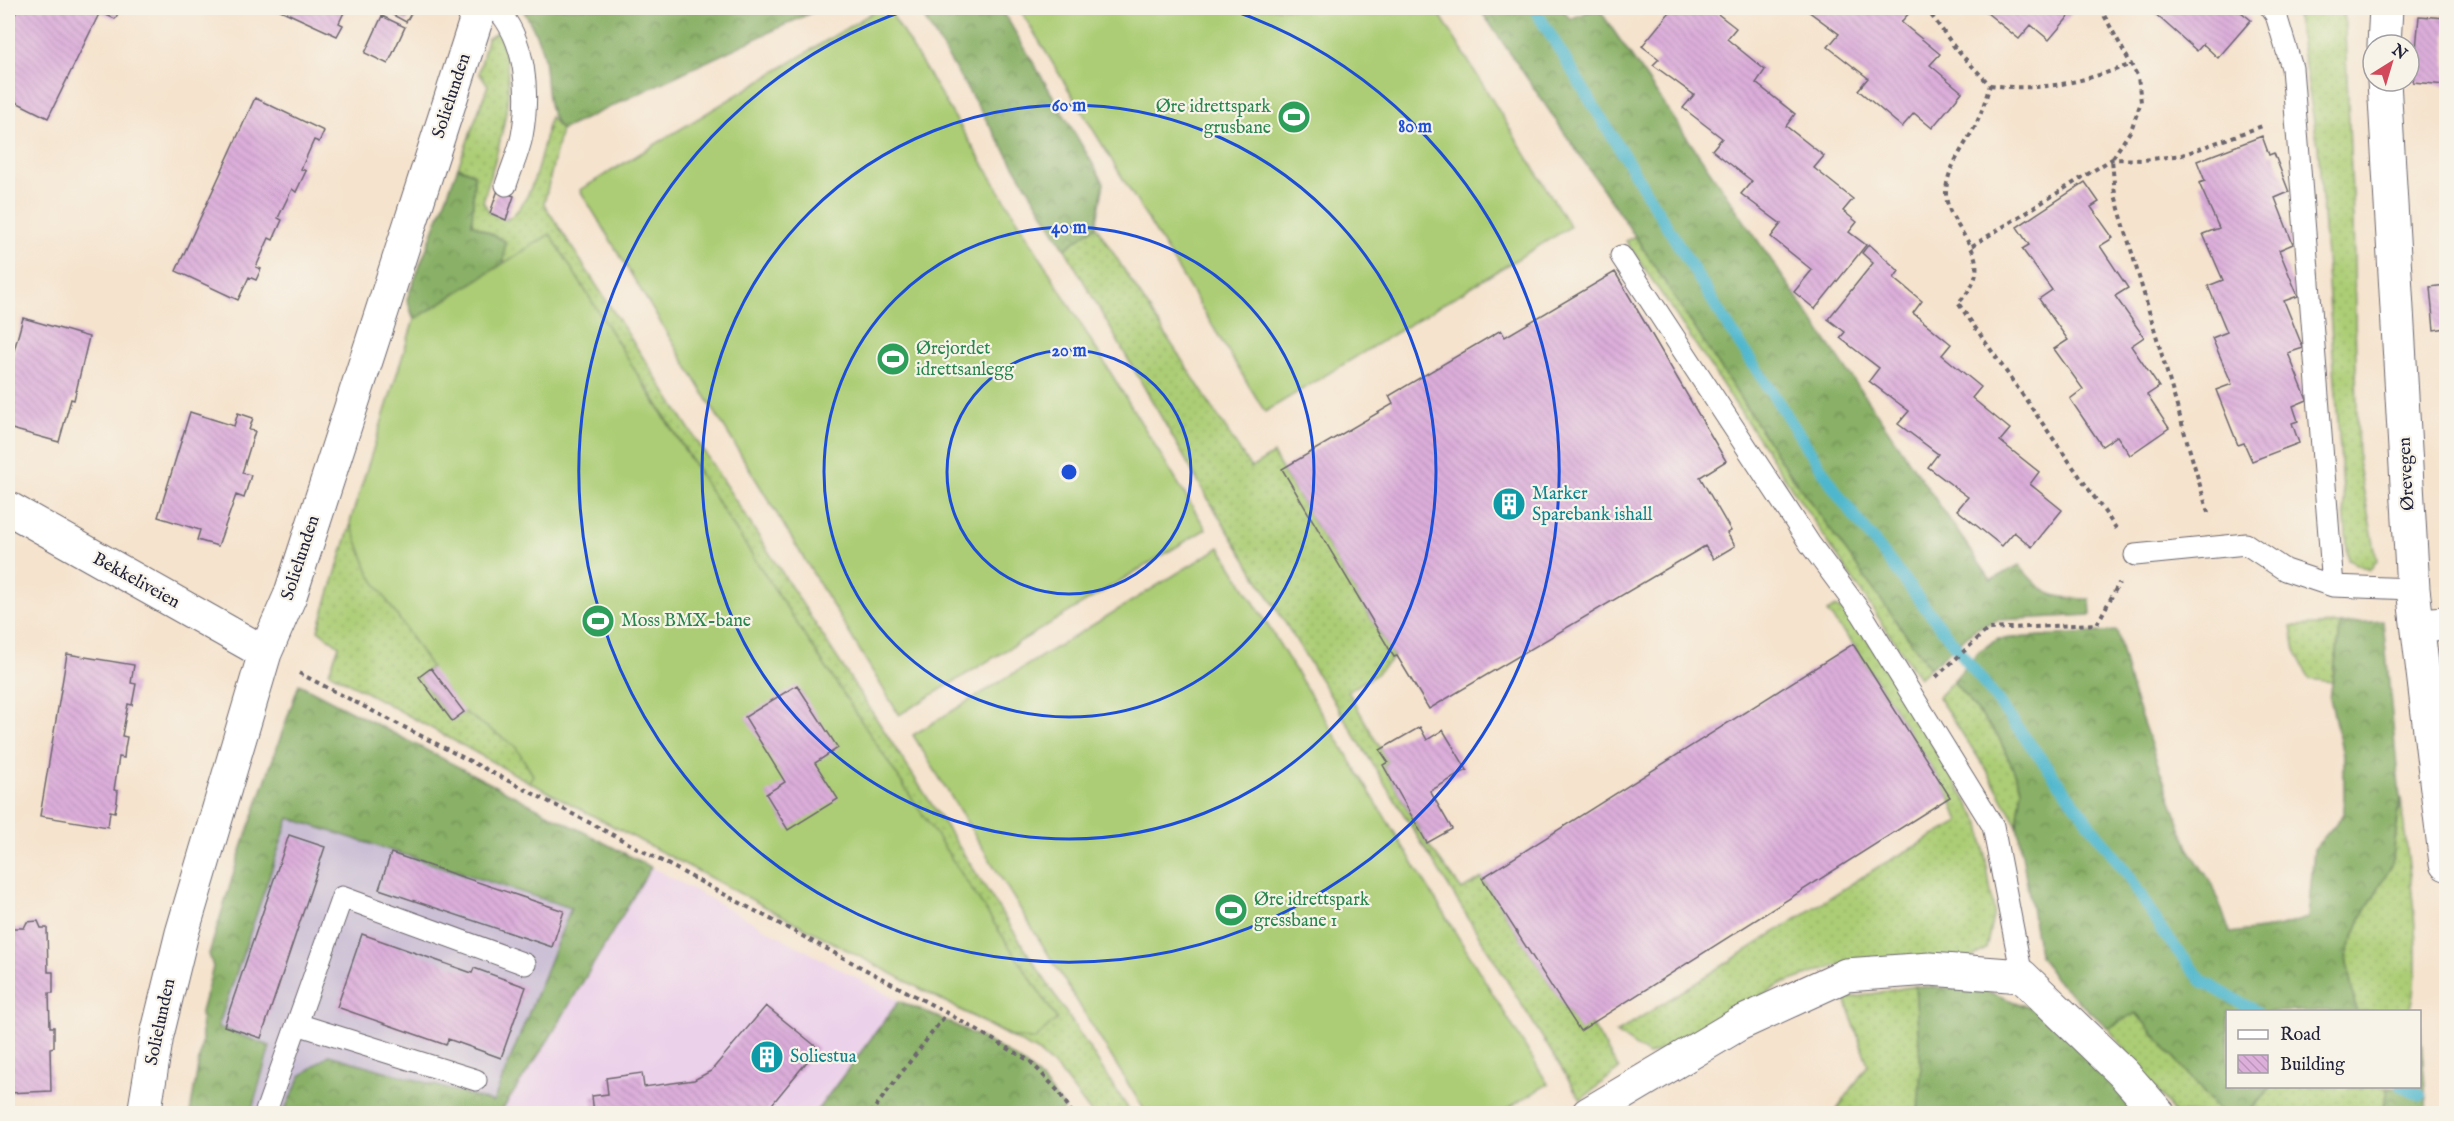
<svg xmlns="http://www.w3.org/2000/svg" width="2454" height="1121" font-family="'IM FELL English',serif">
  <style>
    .built { fill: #ecd1ea }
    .industrial { fill: #cbbfd5 }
    .grass { fill: url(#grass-dots); stroke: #677858; stroke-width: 1.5 }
    .forest { fill: url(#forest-crowns); stroke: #566950; stroke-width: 1.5 }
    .pitch { fill: #accd75; stroke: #677858; stroke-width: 1.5 }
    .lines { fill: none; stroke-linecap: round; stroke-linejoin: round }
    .stream { stroke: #4fb7cd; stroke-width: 12 }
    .building { fill: url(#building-back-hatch) }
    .service-casing { stroke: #6c666e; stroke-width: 23 }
    .minor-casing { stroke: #6c666e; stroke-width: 35 }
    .tertiary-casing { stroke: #6c666e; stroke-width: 35 }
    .path { stroke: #6c666e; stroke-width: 4; stroke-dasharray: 4.5 4.5; stroke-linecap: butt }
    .service { stroke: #fff; stroke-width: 21 }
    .minor { stroke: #fff; stroke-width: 33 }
    .tertiary { stroke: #fff; stroke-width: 33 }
    .ring { fill: none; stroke: #1d4ed8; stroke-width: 3 }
    .labels { text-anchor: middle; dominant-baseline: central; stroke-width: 4.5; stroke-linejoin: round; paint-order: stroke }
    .street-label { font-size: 18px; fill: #22223b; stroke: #f7f3e8 }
    .leisure-label { font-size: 18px; fill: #27864d; stroke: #f7f3e8; text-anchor: start }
    .culture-label { font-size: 18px; fill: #0d838f; stroke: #f7f3e8; text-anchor: start }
    .centre { fill: #1d4ed8; stroke: #f7f3e8; stroke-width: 3 }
    .ring-label { font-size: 18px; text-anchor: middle; font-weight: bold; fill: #1d4ed8; stroke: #f7f3e8; stroke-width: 4.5; stroke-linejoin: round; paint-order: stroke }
  </style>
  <defs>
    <pattern id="grass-dots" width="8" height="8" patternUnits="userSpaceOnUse" patternTransform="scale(1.5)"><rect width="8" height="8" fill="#accd75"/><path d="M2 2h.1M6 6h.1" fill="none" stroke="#94b066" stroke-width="1.8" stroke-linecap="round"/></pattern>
    <pattern id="forest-crowns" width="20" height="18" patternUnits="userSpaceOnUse" patternTransform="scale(1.5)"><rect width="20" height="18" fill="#89b066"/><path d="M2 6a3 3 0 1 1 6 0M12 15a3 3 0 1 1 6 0" fill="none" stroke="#708f55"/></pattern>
    <pattern id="building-back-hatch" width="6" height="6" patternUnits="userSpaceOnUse" patternTransform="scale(1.5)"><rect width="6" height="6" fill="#dcaeda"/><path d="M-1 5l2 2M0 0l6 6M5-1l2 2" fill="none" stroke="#bc95bc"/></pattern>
  </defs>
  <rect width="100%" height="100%" fill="#f7f3e8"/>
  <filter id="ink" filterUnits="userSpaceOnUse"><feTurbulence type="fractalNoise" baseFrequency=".0167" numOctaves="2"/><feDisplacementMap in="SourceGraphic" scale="12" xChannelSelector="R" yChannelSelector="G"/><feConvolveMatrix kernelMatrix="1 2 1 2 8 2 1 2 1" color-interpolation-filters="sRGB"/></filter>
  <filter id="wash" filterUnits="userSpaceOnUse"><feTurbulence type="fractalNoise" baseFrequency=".008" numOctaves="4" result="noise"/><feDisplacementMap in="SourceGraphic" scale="24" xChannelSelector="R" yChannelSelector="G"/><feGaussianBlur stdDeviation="1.35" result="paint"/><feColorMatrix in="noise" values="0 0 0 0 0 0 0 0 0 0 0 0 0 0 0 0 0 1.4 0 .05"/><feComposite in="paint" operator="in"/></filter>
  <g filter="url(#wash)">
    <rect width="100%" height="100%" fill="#f5e3cd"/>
    <path class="built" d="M651,867L899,1001L815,1113L500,1114L549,1039Z"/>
    <path class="industrial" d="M289,818L571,908L493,1102L329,1055L301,1076L283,1113H251L269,1046L218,1028Z"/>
    <path class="grass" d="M2290,8H2344L2353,218L2358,461L2377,560L2370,570L2348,560L2318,146L2297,18Z
      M498,32C522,89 498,146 483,202L490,213L506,220C535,204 542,148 550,117L561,130L544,204L1131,1113H1091L1059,1071L1038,1052L834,942L942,847L712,494L646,385L491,708L534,775L529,782L329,672L339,646L318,630L414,320L504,263V241L472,224L474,174L458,167L488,85L479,73L487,39Z
      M1096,226L1251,468L1273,454L1394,657L1374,676L1348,691L1388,762L1383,765L1427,843L1462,890L1482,878L1580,1030L1591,1023L1619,1069L1581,1100L1207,497L1065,249Z
      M1635,236L1781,461L1930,668L1919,678L1626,241Z
      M1835,607L1854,617L1980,823L1994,912L1986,949L1971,958L1834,966L1782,984L1666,1048L1648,1055L1616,1033L1878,867L1959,822L1950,797L1853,644L1827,612Z
      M2341,624L2332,682L2310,679L2295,651L2291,626Z
      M1953,681L1998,736L2022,788L2017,825L1987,771L1938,697Z
      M2401,798C2406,852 2426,963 2410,1011H2356L2346,957L2362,916L2392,865Z
      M1915,986L1921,1071L1918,1113L1834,1114L1868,1065L1845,999Z
      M2136,1013L2221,1113H2174L2108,1028Z
      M2271,1087H2389L2382,1113L2248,1114Z"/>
    <path class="forest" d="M522,8H821L561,130C544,108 548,85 544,59C541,41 531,23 522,8Z
      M918,8H1001L1104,183L1096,226L1065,249Z
      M1479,8H1562L1570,19L1598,8L1991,580L2019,565C2042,594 2052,599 2090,599L2091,615L1997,620L1975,629L1930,668L1781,461L1635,236Z
      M458,167L474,174L472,224L505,241L504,263L414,320L407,299Z
      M2383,621L2400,798L2392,865L2362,916L2346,957L2356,1011L2228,1012V1086L2271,1087L2248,1113H2221L2136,1013L2108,1028L2055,979L2039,954L2017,825L2022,788L1998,736L1953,681L1979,651L1998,639L2117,631L2131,689L2188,848L2213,885L2230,933L2277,927L2308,918L2314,849L2344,814V759L2330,698L2341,624Z
      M299,684L651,867L549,1039L500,1113H283L301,1076L329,1055L493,1102L571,908L289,818L218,1027L270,1046L251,1113H190L202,1042L201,1012L213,967L209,954L238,859Z
      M1915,986L1984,990L2043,1013L2093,1058L2136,1113H1918L1921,1071Z
      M899,1001C939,1017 1003,1044 1035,1073C1046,1084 1055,1097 1065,1109L1060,1114L815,1113Z
      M2420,1025L2427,1113H2382L2389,1087L2420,1086Z"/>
    <path class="pitch" d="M880,8H888L1206,529L899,715L580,190Z
      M1019,8H1436L1570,227L1265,412Z
      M550,234L712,494L1057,1019L1034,1040L1012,1037L529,782L533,775L515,746L464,712L452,721L419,677L431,667L370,575L350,522L414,320Z
      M1220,547L1548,1084L1500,1113H1146L913,735Z"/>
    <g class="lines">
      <path class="stream" d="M1534,8L1723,318L1842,500L1981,679L2129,876L2162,931L2202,981L2257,1012
        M2402,1086L2420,1095"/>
    </g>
    <g id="blocks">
      <path class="building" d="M18,8H121L115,19L100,12L48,118L8,98V29Z
        M276,8H346L339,23L343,25L337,36Z
        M386,8H414L406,22L384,10Z
        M1673,8H1710L1736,28L1727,39L1765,70L1756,83L1795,114L1786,126L1824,156L1814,168L1853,199L1843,211L1857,222L1849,232L1866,245L1815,309L1794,292L1812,270L1771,237L1781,224L1741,194L1752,181L1712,150L1722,138L1683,108L1694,95L1653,65L1659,59L1642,46Z
        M1804,8H1907L1911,11L1901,22L1940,54L1930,65L1962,92L1932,128L1914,113L1902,127L1858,90L1868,78L1828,47L1839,34Z
        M1981,8H2076L2049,40L2031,25L2019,39Z
        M2156,8H2236L2251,20L2218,58L2203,44L2197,51L2153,12Z
        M382,16L405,27L388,64L365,53Z
        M2419,16L2446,18V85L2413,82Z
        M255,98L324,131L319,142L314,140L301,169L306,171L296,192L292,189L278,218L282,220L273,240L269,238L256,267L261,269L256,280L249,277L238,300L176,271Z
        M2262,136L2269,155L2274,153L2289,192L2275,198L2293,244L2279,250L2298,296L2284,301L2303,348L2288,353L2307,400L2293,406L2298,421L2292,423L2299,443L2252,461L2244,443L2238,445L2216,390L2232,384L2212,338L2227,332L2208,286L2223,280L2203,234L2219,228L2199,183L2205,181L2197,161Z
        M2085,182L2099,202L2091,207L2113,238L2100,246L2128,288L2115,296L2144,337L2131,346L2159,387L2147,395L2169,428L2130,455L2117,436L2102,446L2070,399L2083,389L2054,349L2068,340L2039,299L2052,290L2022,249L2029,245L2017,227Z
        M498,190L514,196L506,220L490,213Z
        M1869,244L1899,271L1894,278L1922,301L1913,313L1951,344L1942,355L1981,387L1972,398L2010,429L2000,441L2039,472L2030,484L2062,510L2032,547L2014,532L2002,546L1957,510L1968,497L1928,467L1938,454L1898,424L1909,411L1869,381L1879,368L1840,338L1845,332L1828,319L1873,263L1862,253Z
        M1615,272L1726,461L1700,477L1731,531L1727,533L1735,546L1713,559L1705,546L1429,709L1397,656L1394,657L1282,469L1393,404L1389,396L1501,330L1505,337Z
        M2446,285V328L2434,330L2430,287Z
        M23,318L89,337L74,400L71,399L59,442L8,428V372Z
        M190,412L234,426L238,413L253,418L249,430L255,431L242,473L251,475L244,498L236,495L218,546L197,540L200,530L158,517Z
        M1853,644L1950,797L1580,1031L1482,878Z
        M67,654L134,665L131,683L136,684L132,705L128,704L122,736L127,737L125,748L124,758L119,757L114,790L118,791L117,801L115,812L110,811L108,827L40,816Z
        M431,668L464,712L452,721L419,677Z
        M797,685L838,748L815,763L838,799L788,830L766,794L785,782L745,717Z
        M1420,727L1427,740L1443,730L1467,770L1430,791L1452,829L1427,843L1383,765L1388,762L1380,750Z
        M289,835L325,847L261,1038L224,1026Z
        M391,853L564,911L552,947L379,889Z
        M38,921L41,928H47L48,972H53V993H49L50,1027H54V1047L50,1048L51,1091L8,1093V928H24L27,922Z
        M362,934L472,973L474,968L526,987L501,1058L448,1039L446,1045L337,1007Z
        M766,1006L818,1048L764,1114H594L592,1096L608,1094L606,1078L642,1073L644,1087L694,1080L711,1071Z"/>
    </g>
  </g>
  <g filter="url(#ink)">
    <use href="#blocks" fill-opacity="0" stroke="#6c666e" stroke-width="1.5"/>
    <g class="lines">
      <g class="service-casing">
        <path id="service" d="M496,8C526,40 530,92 522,136C519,152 511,169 506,185
          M2271,8L2276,15L2292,68L2333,586
          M1621,256L1810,544L1862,614L1993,826L2022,976
          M2135,555L2246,544L2285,570L2333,586L2413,589
          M297,1024L476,1080
          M265,1114L342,897L525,964"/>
      </g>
      <g class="minor-casing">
        <path id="minor" d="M8,508L265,653
          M2419,625L2446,623
          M144,1114L157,1035L182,933L265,653L290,596L480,8
          M1588,1114L1739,1024L1846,975L1930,969L2022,976L2123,1073L2159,1114"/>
      </g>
      <g class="tertiary-casing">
        <path id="tertiary" d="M2384,45L2386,8
          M2384,81L2413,589L2446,864"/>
      </g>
      <path class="path" d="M1926,8L1956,49L1990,85C1986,97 1983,109 1978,120C1968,143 1947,165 1946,192C1945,231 2006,257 1958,303L2118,531
        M2100,8L2138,77L2141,102L2131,130L2112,159L2115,195L2209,516
        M1990,85C2043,92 2082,82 2132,64
        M1972,246L2112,159L2144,160L2182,155L2265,125
        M299,673L594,825L947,1013L1030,1061L1059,1092L1073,1114
        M1936,677L1988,629L2097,624L2119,583
        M870,1114L947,1013"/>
      <use href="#service" class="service"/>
      <use href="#minor" class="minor"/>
      <use href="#tertiary" class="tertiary"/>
    </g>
  </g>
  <g class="ring">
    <circle cx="1069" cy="472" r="122"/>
    <circle cx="1069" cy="472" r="245"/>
    <circle cx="1069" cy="472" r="367"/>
    <path d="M1229 9A490 490 0 1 1 909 9"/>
  </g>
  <defs>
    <g id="stadium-disc" transform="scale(1.725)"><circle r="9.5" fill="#2e9e5b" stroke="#f7f3e8"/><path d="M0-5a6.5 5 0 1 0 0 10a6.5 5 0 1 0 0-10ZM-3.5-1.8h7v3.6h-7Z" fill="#fff"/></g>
    <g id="building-disc" transform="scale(1.725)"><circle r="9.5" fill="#0f9aa8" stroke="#f7f3e8"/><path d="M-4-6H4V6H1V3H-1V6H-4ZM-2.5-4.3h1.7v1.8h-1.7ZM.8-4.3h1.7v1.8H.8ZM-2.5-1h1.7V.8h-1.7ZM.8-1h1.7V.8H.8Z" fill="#fff"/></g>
  </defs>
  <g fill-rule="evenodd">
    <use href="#stadium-disc" x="1294" y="117"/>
    <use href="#stadium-disc" x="893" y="359"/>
    <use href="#building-disc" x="1509" y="504"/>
    <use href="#stadium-disc" x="598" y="621"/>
    <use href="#stadium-disc" x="1231" y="910"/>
    <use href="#building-disc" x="767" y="1057"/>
  </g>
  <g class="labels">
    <g class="street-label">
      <text transform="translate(452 96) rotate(-72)">Solielunden</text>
      <text transform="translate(2407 474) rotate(-93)">Ørevegen</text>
      <text transform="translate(301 558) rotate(-72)">Solielunden</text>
      <text transform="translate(136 581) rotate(29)">Bekkeliveien</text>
      <text transform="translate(161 1022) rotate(-78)">Solielunden</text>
    </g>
    <g class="leisure-label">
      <text x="1271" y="107" text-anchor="end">Øre idrettspark<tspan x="1271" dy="21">grusbane</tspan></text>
      <text x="916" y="349">Ørejordet<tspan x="916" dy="21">idrettsanlegg</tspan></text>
      <text x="621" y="621">Moss BMX-bane</text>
      <text x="1254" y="900">Øre idrettspark<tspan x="1254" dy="21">gressbane 1</tspan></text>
    </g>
    <g class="culture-label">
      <text x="1532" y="494">Marker<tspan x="1532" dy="21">Sparebank ishall</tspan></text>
      <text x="790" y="1057">Soliestua</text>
    </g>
  </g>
  <circle cx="1069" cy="472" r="9" class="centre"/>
  <g class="ring-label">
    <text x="1069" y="111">60 m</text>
    <text x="1415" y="132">80 m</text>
    <text x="1069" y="233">40 m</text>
    <text x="1069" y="356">20 m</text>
  </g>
  <rect width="2454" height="1121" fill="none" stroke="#f7f3e8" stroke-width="30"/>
  <rect x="2226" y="1010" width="195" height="78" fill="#f7f3e8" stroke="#a29fa3" stroke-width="1.5"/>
  <rect x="2238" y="1030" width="30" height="9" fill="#ffffff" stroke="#a29fa3" stroke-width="1.5"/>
  <text x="2280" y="1040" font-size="18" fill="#22223b">Road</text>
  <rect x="2238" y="1055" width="30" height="18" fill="url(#building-back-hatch)" stroke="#a29fa3" stroke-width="1.5"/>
  <text x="2280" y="1070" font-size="18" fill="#22223b">Building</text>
  <g transform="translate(2391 63) rotate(37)"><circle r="28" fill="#f7f3e8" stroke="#a29fa3" stroke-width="1.5"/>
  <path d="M0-4.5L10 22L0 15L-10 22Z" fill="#d1495b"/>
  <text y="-9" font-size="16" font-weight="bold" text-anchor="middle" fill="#22223b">N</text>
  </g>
</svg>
